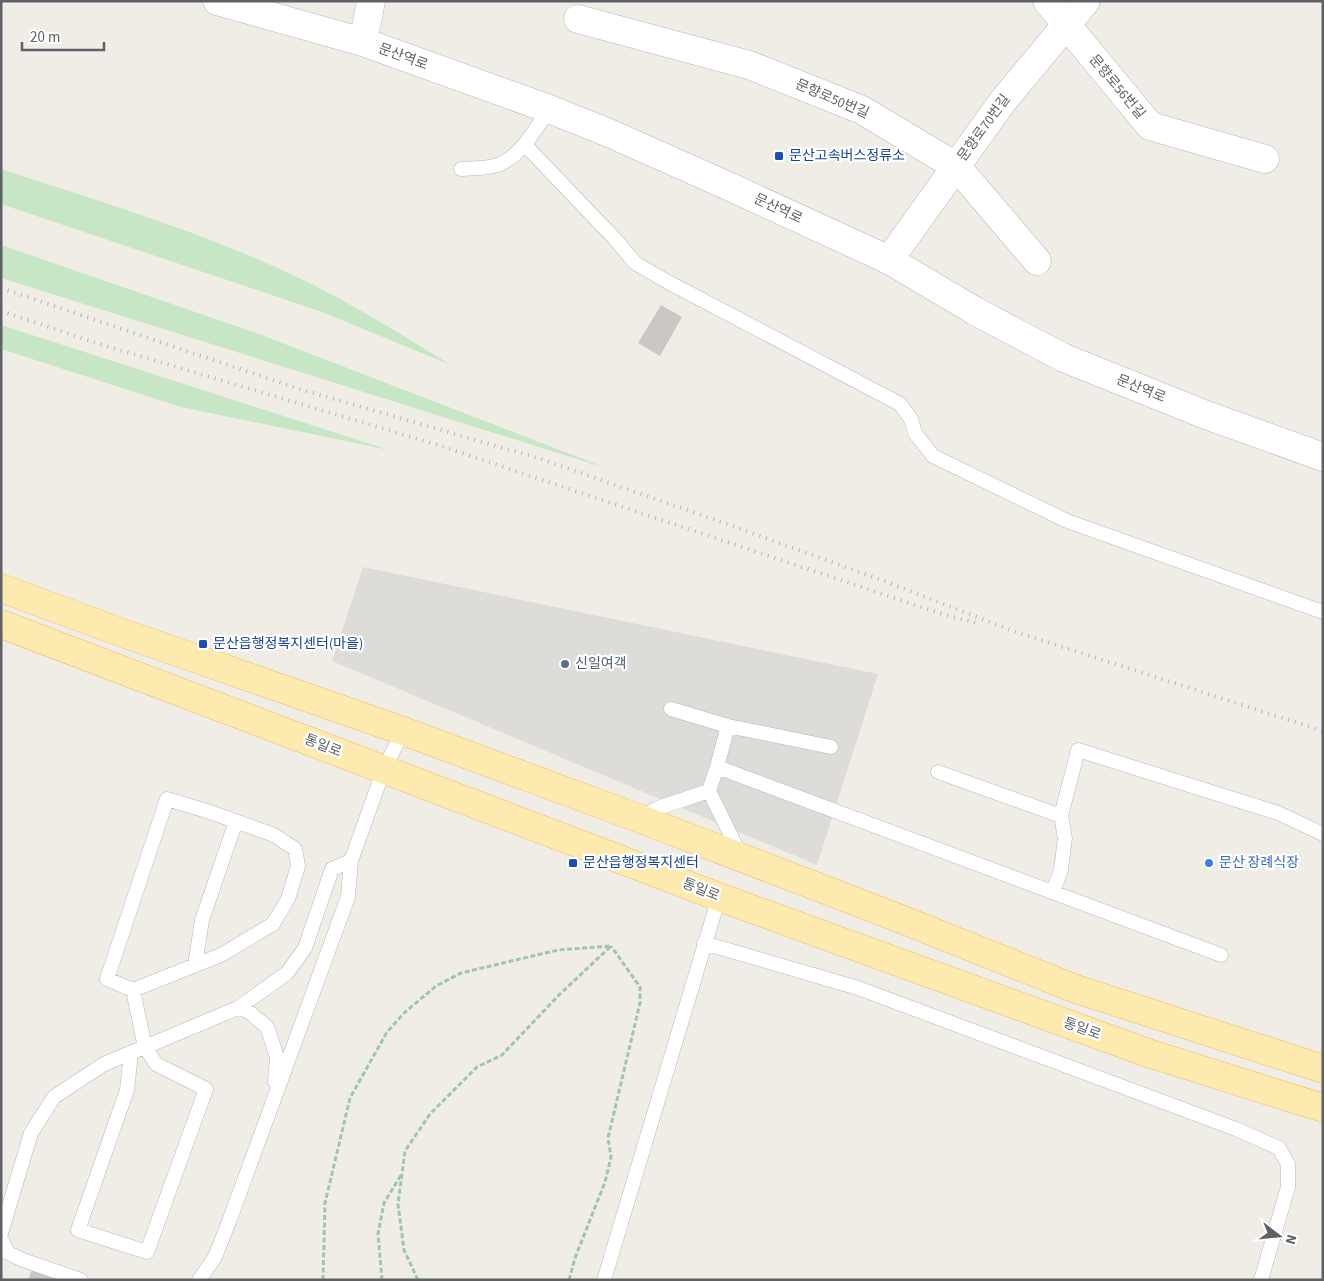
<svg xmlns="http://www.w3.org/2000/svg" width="1324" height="1281" font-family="'Source Sans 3','Noto Sans KR',sans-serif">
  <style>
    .industrial { fill: #dedcd8 }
    .green { fill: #c7e6c4 }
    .building { fill: #cbc7c4 }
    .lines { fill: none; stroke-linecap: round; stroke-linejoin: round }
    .lane-casing { stroke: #b4b7ba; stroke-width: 15 }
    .street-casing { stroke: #b4b7ba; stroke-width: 29 }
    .secondary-casing { stroke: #b3b6ba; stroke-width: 29 }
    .primary-casing { stroke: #edbb62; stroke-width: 29 }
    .path { stroke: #9ec7a6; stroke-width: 3; stroke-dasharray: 5 2.5; stroke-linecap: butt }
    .lane { stroke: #fff; stroke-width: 14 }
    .street { stroke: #fff; stroke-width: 28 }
    .secondary { stroke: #fff; stroke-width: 28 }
    .primary { stroke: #fceaaf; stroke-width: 28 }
    .rail { stroke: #b4b5b6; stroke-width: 4; stroke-dasharray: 1 6; stroke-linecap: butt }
    .transit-dot { fill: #1a4fb4; stroke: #fff; stroke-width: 2 }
    .service-dot { fill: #5c6f8a; stroke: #fff; stroke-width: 2 }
    .shop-dot { fill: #3f7fe0; stroke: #fff; stroke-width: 2 }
    .labels { text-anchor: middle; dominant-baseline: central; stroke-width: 4.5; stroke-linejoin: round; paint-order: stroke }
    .street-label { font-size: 14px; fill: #5e6266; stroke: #fff }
    .transit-label { font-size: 14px; fill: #164399; stroke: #fff; text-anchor: start }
    .service-label { font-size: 14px; fill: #4e5e75; stroke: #fff; text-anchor: start }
    .shop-label { font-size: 14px; fill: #366cbe; stroke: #fff; text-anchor: start }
  </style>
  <rect width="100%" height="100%" fill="#efede6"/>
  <path class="industrial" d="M363,567L878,674L817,865L332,661Z"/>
  <path class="green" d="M1,169C99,201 199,231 293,275C348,301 399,333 451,365L322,312L1,204Z
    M1,245L259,334L609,469L1,278Z
    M1,325L389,450L181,407L1,349Z"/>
  <path class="building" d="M661,305L682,317L660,356L638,343Z
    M34,1264L73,1280H28Z"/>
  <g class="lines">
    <g class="lane-casing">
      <path id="lane" d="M525,145L615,239L635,263L668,282L900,404L911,419L915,433L933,456L1067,521L1323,612
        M461,169C475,168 492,169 504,162C524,151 536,128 549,109
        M671,709L728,726
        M717,767L1221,955
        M938,772L1061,816L1078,750L1278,813L1323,834
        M639,818L658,808L709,791
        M741,856L709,791L717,767L728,726L831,747
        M1053,892L1061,870L1065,838L1061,816
        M704,943L858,988L1236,1129L1279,1148L1288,1164V1187L1261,1280
        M195,965L202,920L236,821
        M238,1008L248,1011L267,1027L277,1057L275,1082
        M131,1053L127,1090L78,1230L147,1252L206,1089L156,1064L145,1047L133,990L221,955L273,924L288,899L298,866L295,849L274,835L210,812L167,799L107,979L133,990
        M1,1233L31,1133L54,1097L104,1064L238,1008L287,973L305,948L332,869L351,861
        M1,1239L8,1253L23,1260L81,1280
        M199,1280L215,1257L230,1219L348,897L351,861L384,769L403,731
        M604,1280L719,897"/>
    </g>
    <g class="street-casing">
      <path id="street" d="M1047,1L1150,126L1265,159
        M578,19L749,65L862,110L957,167L1037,261
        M363,42L371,1
        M889,260L1003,101L1086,1"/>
    </g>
    <g class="secondary-casing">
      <path id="secondary" d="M217,1L363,42L549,109L609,133L726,185L889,260L975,311L1064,358L1206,415L1323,457"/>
    </g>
    <g class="primary-casing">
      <path id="primary" d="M1,588L120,632L403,731L638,818L896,917L1076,989L1323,1069
        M1,624L719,897L1148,1053L1323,1108"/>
    </g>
    <path class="path" d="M323,1280L325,1203L350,1098L387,1032L404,1013L436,986L461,973L558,950L611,946
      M382,1280L378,1234L384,1203L401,1175
      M418,1280L404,1250L398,1204L405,1151L430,1114L477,1067L502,1055L559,995L611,946
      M569,1280L575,1258L605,1182L611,1157L608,1138L640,1003V987L611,946"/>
    <use href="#lane" class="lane"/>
    <use href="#street" class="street"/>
    <use href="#secondary" class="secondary"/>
    <use href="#primary" class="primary"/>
    <path class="rail" d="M1,288L296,388L538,458L713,519L884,581L1016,632L1323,731
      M1,311L96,343L435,444L945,615L977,623"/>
  </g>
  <g class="transit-dot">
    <rect x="774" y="151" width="10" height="10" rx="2.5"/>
    <rect x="198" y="639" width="10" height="10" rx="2.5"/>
    <rect x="568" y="858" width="10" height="10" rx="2.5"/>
  </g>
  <circle class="service-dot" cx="565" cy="664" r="5"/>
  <circle class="shop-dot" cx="1209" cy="863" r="5"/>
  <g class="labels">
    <g class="street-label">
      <text transform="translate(403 57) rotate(20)">문산역로</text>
      <text transform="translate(1117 87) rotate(50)">문향로56번길</text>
      <text transform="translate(832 99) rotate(23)">문향로50번길</text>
      <text transform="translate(984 128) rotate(-54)">문향로70번길</text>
      <text transform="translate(778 209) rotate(25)">문산역로</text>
      <text transform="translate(1141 389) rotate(22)">문산역로</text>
      <text transform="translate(323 746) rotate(21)">통일로</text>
      <text transform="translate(701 890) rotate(21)">통일로</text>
      <text transform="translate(1082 1029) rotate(20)">통일로</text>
    </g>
    <g class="transit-label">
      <text x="789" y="156">문산고속버스정류소</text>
      <text x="213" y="644">문산읍행정복지센터(마을)</text>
      <text x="583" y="863">문산읍행정복지센터</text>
    </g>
    <g class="service-label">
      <text x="575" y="664">신일여객</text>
    </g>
    <g class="shop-label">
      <text x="1219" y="863">문산 장례식장</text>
    </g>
  </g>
  <rect width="1324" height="1281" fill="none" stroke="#5e6266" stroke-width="5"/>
  <g transform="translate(1279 1236) rotate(106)" stroke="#ffffff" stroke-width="4" paint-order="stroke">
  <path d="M0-4L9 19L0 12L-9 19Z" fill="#5e6266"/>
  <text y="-8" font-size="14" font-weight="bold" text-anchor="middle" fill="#5e6266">N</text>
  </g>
  <path d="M22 42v8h82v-8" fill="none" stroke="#5e6266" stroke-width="2.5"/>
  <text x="30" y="42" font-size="15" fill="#5e6266" stroke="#ffffff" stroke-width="4" paint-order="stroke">20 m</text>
</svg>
